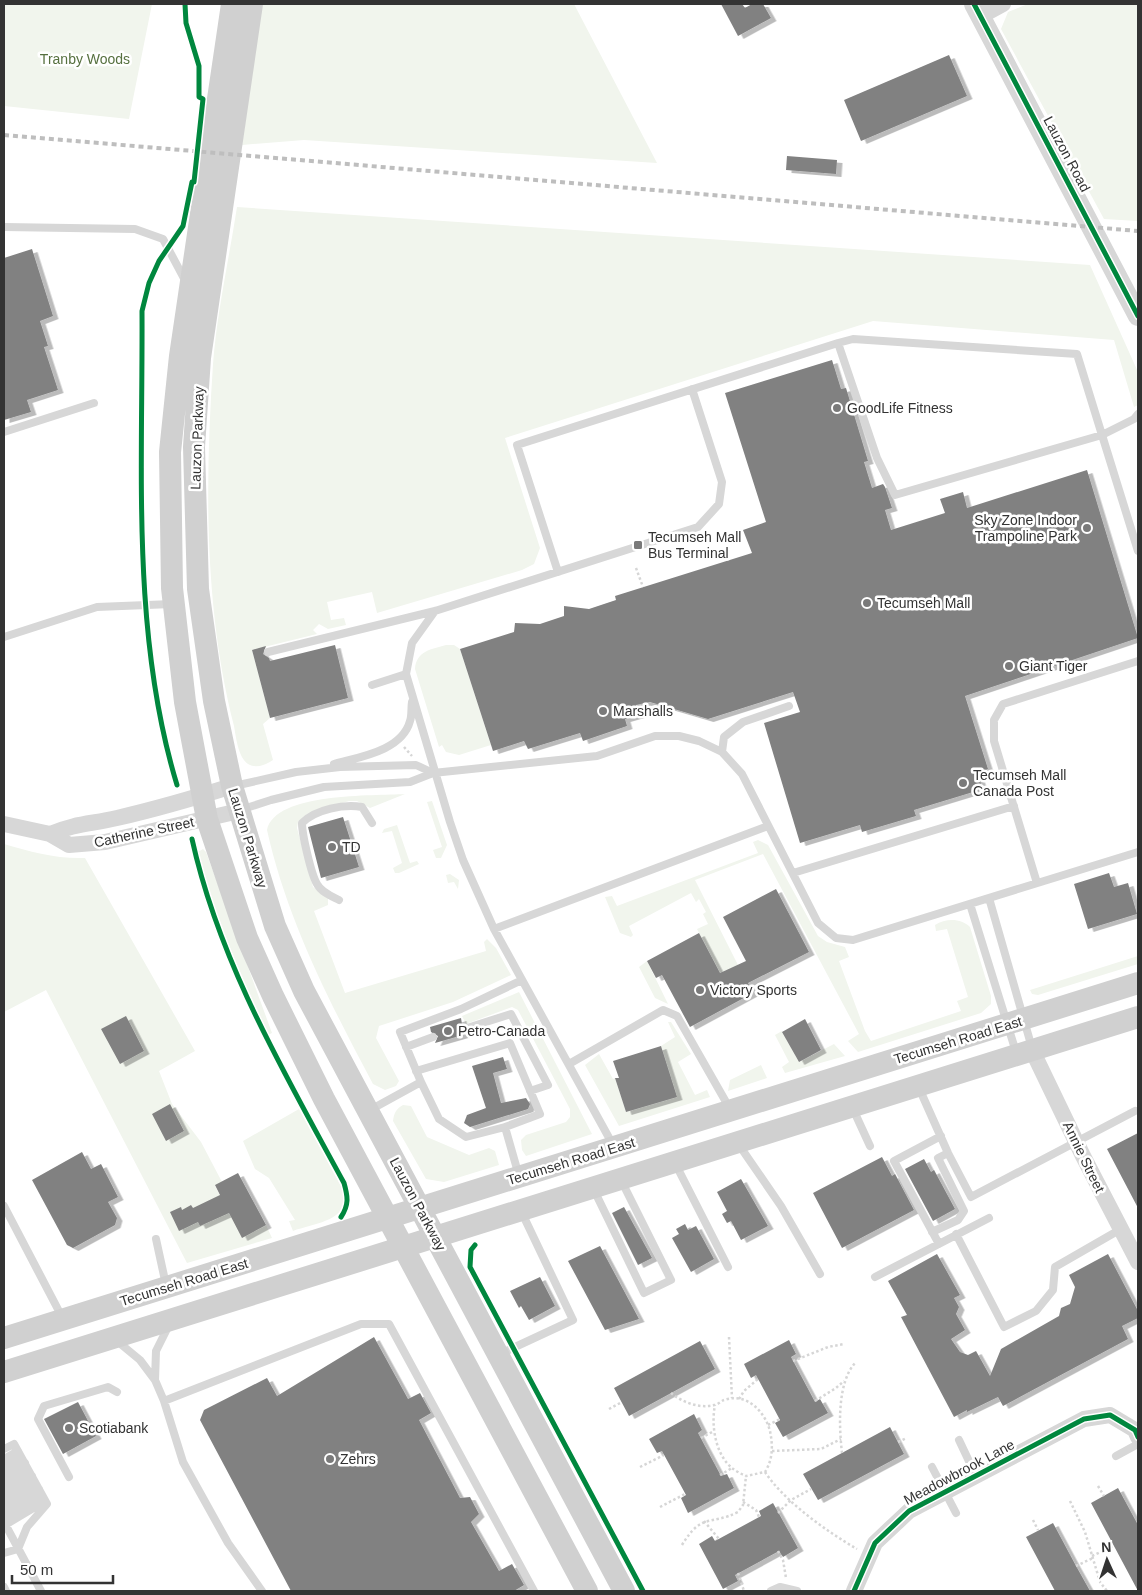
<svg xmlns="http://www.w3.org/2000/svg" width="1142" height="1595" font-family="Helvetica,sans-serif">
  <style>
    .green { fill: #f1f5ed }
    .building { fill: #818181; filter: url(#shadow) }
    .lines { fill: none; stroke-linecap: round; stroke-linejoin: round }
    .path { stroke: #d6d6d6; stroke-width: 2.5; stroke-dasharray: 2.5 2.5; stroke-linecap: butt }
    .service { stroke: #d7d7d7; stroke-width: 8 }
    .minor { stroke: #d7d7d7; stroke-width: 16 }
    .tertiary { stroke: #d7d7d7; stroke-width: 20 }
    .secondary { stroke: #d0d0d0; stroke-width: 22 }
    .rail { stroke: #bebebe; stroke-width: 4; stroke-dasharray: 5 4; stroke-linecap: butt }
    .cycleway-casing { stroke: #fff; stroke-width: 8 }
    .cycleway { stroke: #00873e; stroke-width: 5 }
    .poi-dot { fill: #7a7a7a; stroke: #fff; stroke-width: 2 }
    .labels { text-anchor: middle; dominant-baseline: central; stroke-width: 5; stroke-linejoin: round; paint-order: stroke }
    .park-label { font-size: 14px; fill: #56703f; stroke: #fff }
    .street-label { font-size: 14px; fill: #333; stroke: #fff }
    .poi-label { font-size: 14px; fill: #333; stroke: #fff; text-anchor: start }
  </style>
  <defs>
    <filter id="shadow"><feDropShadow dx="5.5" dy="3" stdDeviation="0" flood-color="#0004"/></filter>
  </defs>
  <rect width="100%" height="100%" fill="#fff"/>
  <path class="green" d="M4,4H152L129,119L4,106Z
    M262,4H574L657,163L304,140L242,145Z
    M1028,4H1138V221L1104,219L1001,29L1008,12Z
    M237,207L1090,265L1138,372V405L1134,407L1114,340L873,321L505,438L540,548L534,564L522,570L377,613L372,592L327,602L331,620L344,618L346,625L328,629L319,624L313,630L317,634L252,650L270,718L263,724L273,760C265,765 257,769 248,764C238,757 236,737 234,726C204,609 205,484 213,364C217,312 229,259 237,207Z
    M446,645H454L460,649L491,745L459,755L446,752L442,745L439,747L415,669C416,651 432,649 446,645Z
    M405,794L370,808L357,801H349L307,814L298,822L297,828L313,887L328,898V905L314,911L345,993L486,951L484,942L487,939L496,948L511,975L453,1002L379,1026L376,1038L399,1081L396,1086L385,1090L373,1084C330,1003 287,920 267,830C275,792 374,796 405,794Z
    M432,801L447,845L441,858H436L433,850L442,847L427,802Z
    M397,825L410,863L417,861L419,864L399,873H395L393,868L402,863L392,831L382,833L384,829Z
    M758,840L768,845L818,936L827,942L845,947L849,957L839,961L865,1031L871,1041L961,1011L957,1001L968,997L947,929L936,931L935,925C946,918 961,918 970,927L991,996V1004L981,1013L858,1052L848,1041L859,1034L763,854L695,880L738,965L720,973L697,929L708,924L703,914L706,912L699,899L696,902L691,893L629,926L633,935L631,937L620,933L605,897L612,896L617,906L758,853L753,842Z
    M4,844C31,852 56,859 85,858L195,1051L159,1071L172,1104L201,1142L222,1182L215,1186L242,1237L266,1225L272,1238L187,1263L46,990L4,1012Z
    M203,849L206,852L272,1033L268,1035C248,992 229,948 213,903C208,887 199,869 198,852Z
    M450,874L459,880L458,889L454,882L448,883L446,875Z
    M1138,956V964L1038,995L1032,994L1030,990Z
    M647,961L668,1004L655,998L639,967Z
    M519,992L592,1134L526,1156L522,1150L521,1140L526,1135L566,1122L570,1117V1109L518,1010L512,1007L466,1024L462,1016Z
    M668,1022H671L691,1054L678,1062L695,1095L707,1090L710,1097L619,1126L585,1065L599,1054L613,1079L615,1078L626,1112L676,1097L661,1046L675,1037Z
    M782,1031L799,1062L834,1044L845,1056L785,1073L782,1067L789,1062L775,1035Z
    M761,1065L767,1078L728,1091L730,1080Z
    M403,1105L411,1106L427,1137L469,1155L489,1148L495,1151L499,1165L444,1182L426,1179L393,1121C394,1113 396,1109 403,1105Z
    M299,1109L343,1190C352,1221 315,1223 293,1231L289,1221L295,1220L269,1178L255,1169L243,1141Z"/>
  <path class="building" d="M721,4H742L745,8L752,4H763L771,18L738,36Z
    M949,55L967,96L861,141L844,100Z
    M787,156L837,160L836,174L786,170Z
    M32,249L53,316L40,321L48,346L44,347L58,390L27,400L31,412L4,420V258Z
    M832,360L841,389L846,388L868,461L864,462L872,488L883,484L885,487L892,508L885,510L891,530L945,513L940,499L963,492L967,508L1087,470L1138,638L965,696L988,769L977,773L983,789L914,810L916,816L862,832L860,825L800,843L764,723L800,712L793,692L708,719L650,702L636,705L639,715L625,719L627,726L583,741L580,733L528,749L524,741L493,751L460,649L514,632L515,623L540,624L564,616V606L589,609L616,600L615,596L752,553L743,530L766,522L725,393Z
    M335,645L348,698L270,718L252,650L266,646L263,654L269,658L270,661Z
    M343,817L359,867L321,878L308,827Z
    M1109,873L1114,887L1128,883L1137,914L1088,929L1074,884Z
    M776,889L809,952L748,983L753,993L690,1027L662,975L656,978L647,961L699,933L720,973L746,961L723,917Z
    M126,1016L144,1051L120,1064L101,1029Z
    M461,1018L462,1024L459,1030L463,1035L435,1043L438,1036L431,1032L430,1027Z
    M805,1019L821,1050L799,1062L782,1032Z
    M661,1046L677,1097L626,1112L615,1078H619L613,1061Z
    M503,1057L507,1069L493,1073L501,1103L526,1098L530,1104L528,1109L470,1127L464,1123L467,1115L486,1108L472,1066Z
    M170,1104L184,1131L166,1141L152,1114Z
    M1138,1133V1208L1107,1149Z
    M82,1152L91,1169L101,1164L118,1197L108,1202L117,1218L115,1225L73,1248L67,1245L32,1180Z
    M882,1157L892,1176L895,1174L914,1210L842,1248L813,1193Z
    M924,1159L931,1172L934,1170L955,1209L933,1221L905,1169Z
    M238,1173L266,1225L242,1238L229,1213L200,1226L198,1222L179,1231L170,1212L181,1207L182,1210L191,1205L193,1208L220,1195L215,1185Z
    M741,1179L768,1226L741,1240L731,1221L727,1223L722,1214L727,1211L717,1192Z
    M624,1207L652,1258L638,1265L612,1213Z
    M685,1224L688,1230L696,1226L714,1259L691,1272L672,1238L679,1234L676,1229Z
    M600,1246L639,1319L605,1330L568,1261Z
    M937,1254L960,1295L954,1298L959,1307L956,1314L965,1330L951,1339L960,1352L968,1355L976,1351L990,1376L1001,1349L1059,1316L1061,1308L1070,1304L1075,1287L1069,1275L1108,1254L1138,1311V1318L1122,1326L1128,1339L1003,1406L998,1397L967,1412V1410L954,1417L901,1317L907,1315L888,1281Z
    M540,1277L555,1306L529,1320L521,1306L519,1308L510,1291Z
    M374,1337L408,1399L420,1393L431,1413L419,1420L460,1498L470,1497L479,1514L471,1522L499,1571L512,1564L524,1585L514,1591H291L200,1420L204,1410L267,1378L277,1396Z
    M789,1340L796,1354L791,1357L815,1402L820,1399L828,1413L783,1437L775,1423L780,1420L756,1375L751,1378L744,1364Z
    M700,1341L715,1369L629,1416L614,1388Z
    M78,1402L96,1436L63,1454L44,1419Z
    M694,1414L702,1430L698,1433L721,1476L727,1474L734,1488L688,1513L681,1498L686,1495L662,1451L657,1453L649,1439Z
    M890,1427L904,1454L818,1500L803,1474Z
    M1118,1488L1138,1525V1591L1091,1503Z
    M773,1503L798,1548L783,1557L779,1551L735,1575L738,1581L723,1589L699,1544L712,1536L715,1541L761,1516L759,1511Z
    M1053,1523L1076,1566L1090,1591H1055L1026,1537Z"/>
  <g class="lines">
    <path class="path" d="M636,568L643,587
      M404,747L412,756
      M729,1337L732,1398
      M793,1361L828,1347L844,1344
      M671,1393C682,1402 699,1409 714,1405C718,1405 721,1401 724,1400C747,1392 765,1412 770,1431C773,1446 773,1459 765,1472L746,1476C741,1474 736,1471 732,1468C715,1454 711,1425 715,1405
      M739,1399L744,1391L758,1379
      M815,1401L836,1388L844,1381
      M609,1409L622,1402
      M768,1425L780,1419
      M701,1438L714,1431
      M898,1442L907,1438
      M772,1451L821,1449L841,1439
      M842,1453C839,1427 837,1383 855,1363
      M640,1467L664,1455
      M765,1472C784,1501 826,1531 857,1549
      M720,1475L732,1468
      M1098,1486L1104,1496
      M1070,1501L1085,1532L1100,1582L1107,1591
      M743,1502L756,1510L759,1517
      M660,1507L685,1494
      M778,1513L791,1500L811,1489
      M1033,1520L1038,1530
      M704,1521L719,1539
      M682,1545C702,1512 710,1526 738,1512L743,1505L746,1476
      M778,1551L783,1560L786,1578
      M1092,1556L1113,1546
      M1076,1566L1093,1558
      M738,1573L744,1591"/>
    <path class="service" d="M4,227L135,229L163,239L186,282
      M838,343L853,339L1077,354L1102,435L1134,419L1138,414
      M4,432L94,403
      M558,572L517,445L838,343L877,458L895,495L1102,435L1138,551
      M435,611L412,643L406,674L450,822L463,860L494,929L613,1145
      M4,637L97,607L172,604
      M268,652L435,611L698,527L719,504L722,482L692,389
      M372,685L406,674
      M722,752L724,737L743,722L789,706
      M334,764C359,757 402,751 410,721C412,716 411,708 412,702
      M234,786L296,772L340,767L416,765L433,773
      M240,810L271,800L324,787L410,782L433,773L597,756L655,736H679L699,741L722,752L742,774L818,923L836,938L853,940L1138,852
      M793,873L1014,806
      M1037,883L994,741V720L1003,704L1138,661
      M989,898L1032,1048
      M339,900C331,896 321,892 317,884C311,874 302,834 302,823C316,809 344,804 362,807L372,823
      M970,904L1016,1052
      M494,929L768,826
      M464,1029L511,1014L548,1085L530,1091
      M406,1047L433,1037
      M569,1064L663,1010L677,1016L730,1109
      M416,1071L510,1043L540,1114L505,1127
      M421,1082L439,1119L466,1137L505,1127L519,1176
      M919,1088L948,1153L971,1197L1135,1111
      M853,1109L870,1146
      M370,1110L421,1082L400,1032L461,1009L522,980
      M739,1145L781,1206L820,1274
      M676,1165L728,1267
      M594,1190L644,1293L671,1280L622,1182
      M4,1206L62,1317
      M932,1232L958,1220L964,1211L938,1158L948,1153
      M956,1234L1004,1327L1036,1311L1053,1290L1055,1267L1121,1229
      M156,1239L166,1285
      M939,1244L894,1161L941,1136
      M875,1277L989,1218
      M117,1341L140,1360L155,1380L164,1401L183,1462L228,1543L262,1591
      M500,1354L573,1320L522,1213
      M155,1380L156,1351L169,1325
      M164,1401L361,1324H389L534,1591
      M959,1440L976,1476
      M4,1449L14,1444L47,1504L27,1527L18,1549L4,1553
      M1116,1456L1138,1444
      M4,1459L18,1451
      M4,1466L21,1457
      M932,1467L956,1513
      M4,1475L25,1463
      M69,1477L38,1419L44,1406L108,1387L117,1392
      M4,1483L28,1470
      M4,1492L32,1476
      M4,1500L35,1482
      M4,1509L39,1489
      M4,1517L42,1495
      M4,1522L41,1591
      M5,1525L45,1501
      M4,1587L6,1591
      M771,1591L780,1587L797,1591"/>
    <path class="minor" d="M981,16L1003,4
      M4,824L50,834L69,845L105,842L239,811
      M50,834C76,823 92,824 117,818C156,809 194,798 232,786
      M1032,1050L1083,1156L1138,1262
      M854,1591L875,1543L909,1511L1084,1419L1110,1415L1135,1430L1138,1437"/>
    <path class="tertiary" d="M974,4L1138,316"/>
    <path class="secondary" d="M232,4L180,356L170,452L172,588L185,702L207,819L247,938L273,996L324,1099L587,1591
      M252,4L200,358L194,447L198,589L214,701L232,786L275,926L304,991L624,1591
      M4,1338L1138,983
      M4,1372L1138,1017"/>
    <path class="rail" d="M4,135L1138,231"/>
    <g class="cycleway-casing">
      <path id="cycleway" d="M185,4L186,23L199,66V97L203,99L194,182
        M974,4L1138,316
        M177,785C131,634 143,468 142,311L149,283L159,261L183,226L192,182
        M192,839C219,962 285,1074 344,1183C348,1197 349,1205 341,1217
        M475,1245L471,1250L470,1267L643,1591
        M854,1591L875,1543L909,1511L1084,1419L1110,1415L1135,1430L1138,1437"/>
    </g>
    <use href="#cycleway" class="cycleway"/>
  </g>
  <g class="poi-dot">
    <circle cx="837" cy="408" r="5"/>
    <circle cx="1087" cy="528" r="5"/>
    <rect x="633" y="540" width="10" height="10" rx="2.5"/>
    <circle cx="867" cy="603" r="5"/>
    <circle cx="1009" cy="666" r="5"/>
    <circle cx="603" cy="711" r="5"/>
    <circle cx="963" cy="783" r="5"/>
    <circle cx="332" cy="847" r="5"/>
    <circle cx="700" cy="990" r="5"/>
    <circle cx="448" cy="1031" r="5"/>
    <circle cx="69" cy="1428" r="5"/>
    <circle cx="330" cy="1459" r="5"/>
  </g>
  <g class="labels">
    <g class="park-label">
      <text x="85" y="59">Tranby Woods</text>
    </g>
    <g class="street-label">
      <text transform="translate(1067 154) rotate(62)">Lauzon Road</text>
      <text transform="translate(197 438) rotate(-88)">Lauzon Parkway</text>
      <text transform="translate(144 832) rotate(-12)">Catherine Street</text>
      <text transform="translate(248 838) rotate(73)">Lauzon Parkway</text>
      <text transform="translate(958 1040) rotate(-17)">Tecumseh Road East</text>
      <text transform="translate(1084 1157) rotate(64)">Annie Street</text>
      <text transform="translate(571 1161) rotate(-17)">Tecumseh Road East</text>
      <text transform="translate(418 1204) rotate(62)">Lauzon Parkway</text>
      <text transform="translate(184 1282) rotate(-17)">Tecumseh Road East</text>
      <text transform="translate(959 1472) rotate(-28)">Meadowbrook Lane</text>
    </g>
    <g class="poi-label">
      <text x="847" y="408">GoodLife Fitness</text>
      <text x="1077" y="520" text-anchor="end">Sky Zone Indoor<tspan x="1077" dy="16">Trampoline Park</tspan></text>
      <text x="648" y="537">Tecumseh Mall<tspan x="648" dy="16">Bus Terminal</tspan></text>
      <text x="877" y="603">Tecumseh Mall</text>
      <text x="1019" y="666">Giant Tiger</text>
      <text x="613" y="711">Marshalls</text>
      <text x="973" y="775">Tecumseh Mall<tspan x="973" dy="16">Canada Post</tspan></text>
      <text x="342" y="847">TD</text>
      <text x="710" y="990">Victory Sports</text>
      <text x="458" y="1031">Petro-Canada</text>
      <text x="79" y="1428">Scotiabank</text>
      <text x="340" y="1459">Zehrs</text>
    </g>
  </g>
  <rect width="1142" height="1595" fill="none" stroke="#333333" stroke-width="10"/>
  <g transform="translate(1107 1560) rotate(357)" stroke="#ffffff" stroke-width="4" paint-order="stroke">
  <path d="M0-4L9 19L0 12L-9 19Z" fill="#333333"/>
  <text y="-8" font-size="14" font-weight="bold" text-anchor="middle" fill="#333333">N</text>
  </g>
  <path d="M12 1575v8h101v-8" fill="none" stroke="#333333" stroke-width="2.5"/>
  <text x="20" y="1575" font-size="15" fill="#333333" stroke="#ffffff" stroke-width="4" paint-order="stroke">50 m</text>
</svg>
